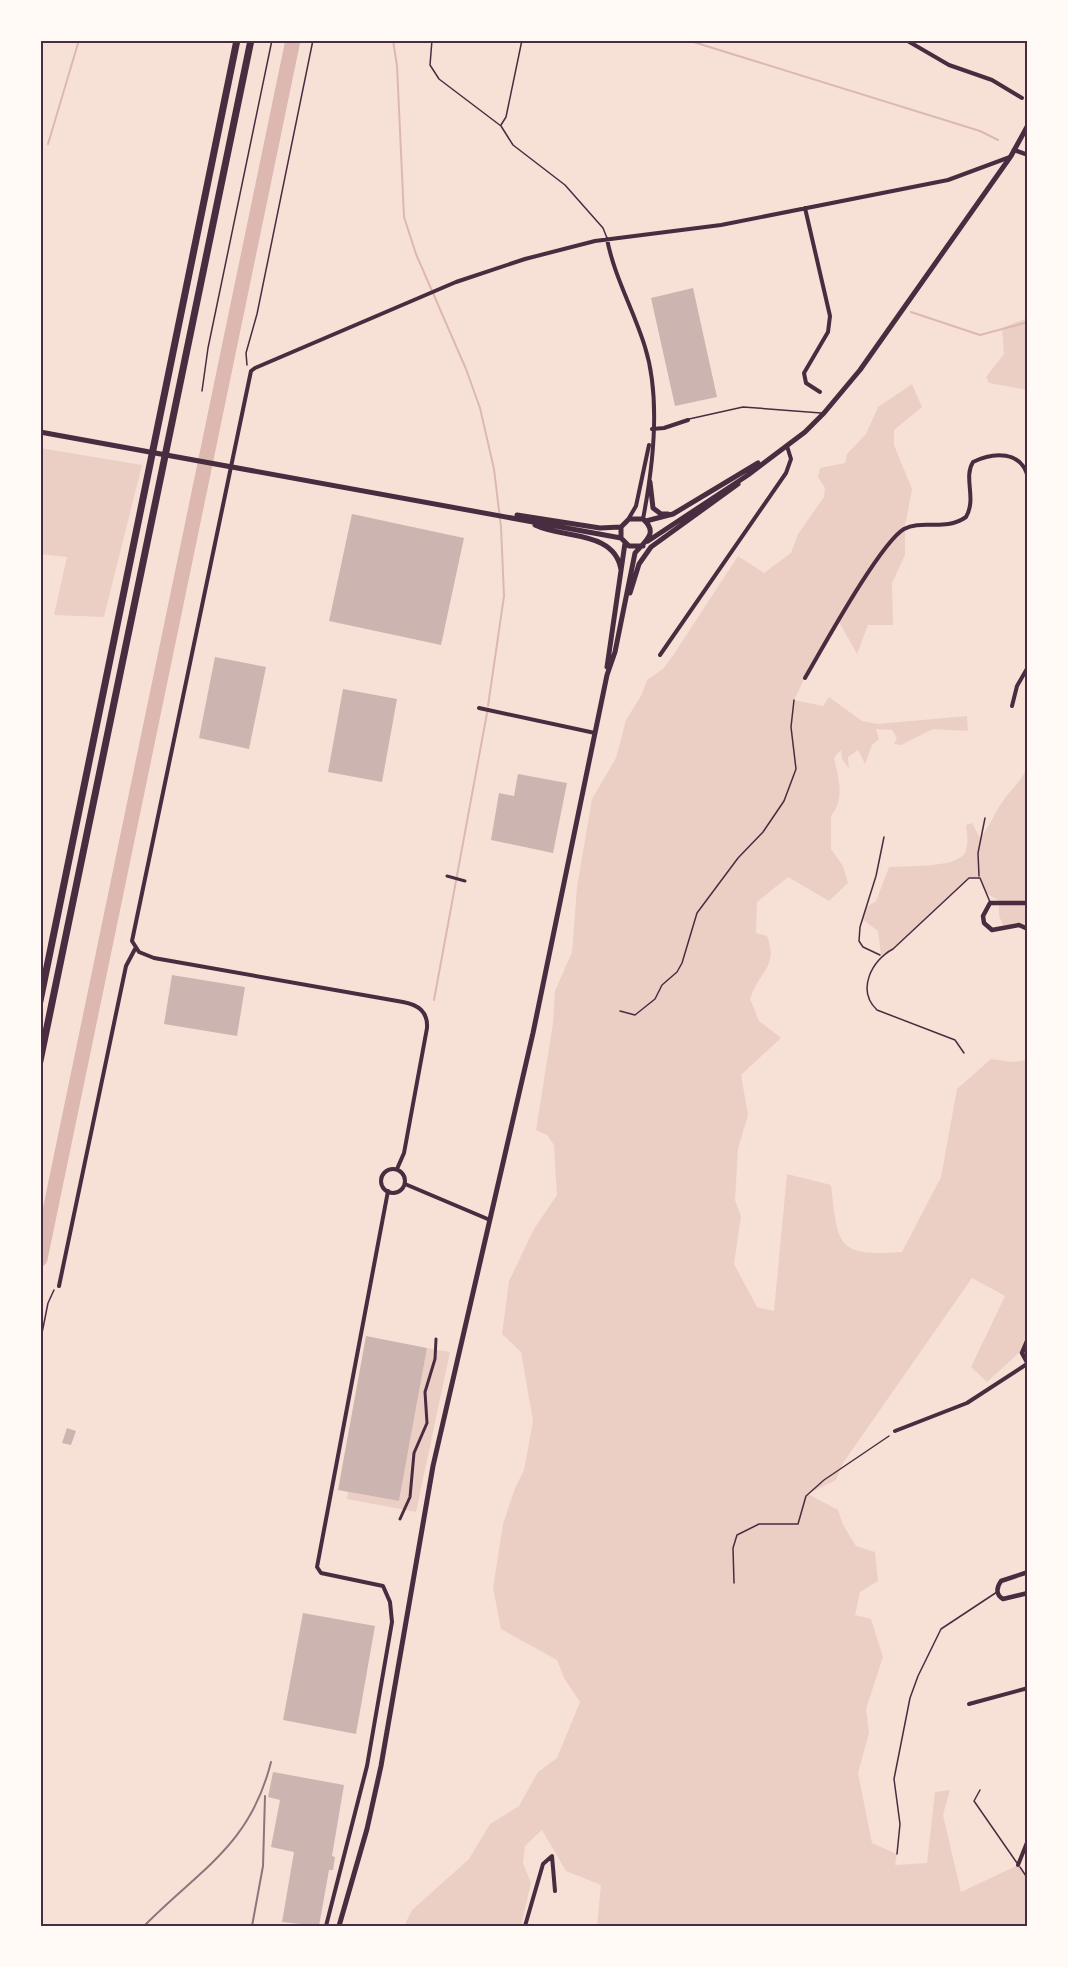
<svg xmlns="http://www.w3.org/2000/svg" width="1068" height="1967" font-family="Rubik,sans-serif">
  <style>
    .green { fill: #ebcfc5 }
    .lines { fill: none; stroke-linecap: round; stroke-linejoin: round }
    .stream { stroke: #dcb8b0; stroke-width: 2 }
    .river { stroke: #dcb8b0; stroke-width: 15 }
    .building { fill: #ccb4b1 }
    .path { stroke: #4a2c40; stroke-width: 1.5 }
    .service { stroke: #4a2c40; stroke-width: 1.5 }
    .pedestrian { stroke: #4a2c40; stroke-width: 3 }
    .minor { stroke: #4a2c40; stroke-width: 4 }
    .tertiary { stroke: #4a2c40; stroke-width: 4.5 }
    .secondary { stroke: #4a2c40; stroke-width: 5 }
    .motorway { stroke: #4a2c40; stroke-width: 7 }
    .rail { stroke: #8f747c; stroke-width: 2 }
    .neatline { fill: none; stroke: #4a2c40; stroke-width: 2 }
  </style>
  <rect width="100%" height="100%" fill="#f7e1d7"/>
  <path class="green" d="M1027,318V390L989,383L986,377L1004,354L1002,328Z
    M912,384L922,407L894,430V445L912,489L905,526V555L892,583L893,625H868L857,654L839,622L810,667L794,700L823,706L829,697L862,721L877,724L967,716L968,731L933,729L901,745L894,744L897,738L892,730L876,729L879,739L872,745L865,764L858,750L848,757L849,769L842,759L841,750L834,758C839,779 845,799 831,816V849L843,866L848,883L829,901L788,877L757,902L756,933L767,936C779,967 759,971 750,999L759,1021L781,1038L741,1075L748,1115L738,1149L735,1200L741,1216L734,1264L757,1307L774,1311L787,1174L831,1185C838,1244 835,1257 902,1252L941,1177L957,1089L991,1059L1012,1062L1027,1060L1028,1339L1022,1350L987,1382L971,1367L1005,1296L972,1278L843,1463L836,1480L808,1494L838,1510L843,1525L856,1546L875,1552L878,1581L860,1592L855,1615L871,1619L883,1657L866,1709L869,1733L858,1773L872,1843L897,1854L895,1865L927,1863L935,1792L950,1790L943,1815L961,1892L1018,1865L1027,1879V1926H597L601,1885L566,1871L542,1830L525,1846L523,1863L531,1883L521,1926H404L412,1910L469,1859L490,1824L519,1806L538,1772L557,1758L580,1702L564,1678L557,1660L501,1629L493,1588L503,1524L515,1488L524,1470L533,1421L521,1352L502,1334L509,1281L534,1229L557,1195L554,1145L547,1135L536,1130L553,1023L555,991L572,952L577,887L592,799L616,758L626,720L642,694L647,680L663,669L672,657L738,556L764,573L791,553L798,534L824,497L825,488L818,477L820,468L845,463L847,454L866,434L878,407Z
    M40,448L142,465L104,617L54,615L67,557L41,554Z
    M1027,765V929L1022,926L1005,929L999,916V901L986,893L979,878H969L893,949L881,955L878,931L862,919L865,908L876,901L889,867C906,866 956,868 965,853C969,844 967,834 966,825L972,823L980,838C990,827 994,813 1003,801C1011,788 1024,780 1027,765Z
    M427,1348L450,1352L416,1512L347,1499L348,1492L399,1501Z"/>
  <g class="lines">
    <path class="stream" d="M393,40L397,66L404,217L416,254L466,369L480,408L494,469L501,527L504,596L488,706
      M687,40L980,131L998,140
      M48,144L79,40
      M911,312L980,335L1028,322
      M434,1000L487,713"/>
    <path class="river" d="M40,1259L293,40"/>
  </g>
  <path class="building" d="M693,288L717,397L675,406L651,298Z
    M352,514L464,538L441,645L329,621Z
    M215,657L266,667L249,749L199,738Z
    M343,689L397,699L382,782L328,772Z
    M518,774L567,783L553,853L491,840L499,793L514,796Z
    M172,975L245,987L237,1036L164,1024Z
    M366,1336L427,1348L399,1501L338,1490Z
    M67,1428L76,1431L71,1445L62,1443Z
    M303,1613L375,1626L356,1734L283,1720Z
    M273,1772L344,1785L332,1856L335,1857L333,1870H329L319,1926L282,1922L294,1852L271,1847L280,1800L268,1797Z"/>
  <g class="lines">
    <path class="path" d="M247,365L246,353L257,314L313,40
      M202,391L208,348L272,40
      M620,1011L635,1015L655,999L662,985L677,972L682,963L697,913L738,858L763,832L784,801L796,769L791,727L794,700
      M40,1343L48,1303L54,1290
      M734,1583L733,1548L737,1535L759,1524H798L806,1496L824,1480L889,1436"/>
    <path class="service" d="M432,40L430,65L439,79L501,126L513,145L565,185L603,228L607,238
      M501,125L506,117L522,40
      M689,419L743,407L821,413
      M979,876L978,853L985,818
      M880,955L863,947L859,941L860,927L876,876L884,837
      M964,1053L955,1040L877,1010C856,990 872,960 893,949L969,878H980L990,902
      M980,1790L974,1801L1017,1863
      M897,1854L900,1824L894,1779L910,1698L918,1676L941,1629L997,1592
      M1020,1867L1028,1879"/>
    <path class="pedestrian" d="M447,876L465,881
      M400,1519L410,1497L414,1453L427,1423L425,1392L435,1359L436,1339"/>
    <path class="minor" d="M906,40L949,65L992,80L1022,98
      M805,208L830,316L828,332L804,373L806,383L820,392
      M607,239C614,276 634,311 645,347C661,398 653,467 643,519
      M652,429L664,428L688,420
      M629,518L636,506L649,445
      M660,655L786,473L791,459L787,446
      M805,678C822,649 880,543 904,529C922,519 945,532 966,517C977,498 963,478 973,462C993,452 1022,450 1028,478
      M1012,706L1017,686L1028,667
      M479,708L595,733
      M397,1169L404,1153L427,1028C428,1011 418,1005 403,1002L154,958L139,952L132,941L251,371L255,368L456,282L525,259L595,241L721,225L948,180L1010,157
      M381 1181a12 12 0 1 1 24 0a12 12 0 1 1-24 0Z
      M405,1184L490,1220
      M59,1286L126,966L135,949
      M895,1431L967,1403L1027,1364
      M969,1704L1028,1688
      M1018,1865L1028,1840
      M326,1926L367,1766L392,1622L390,1602L383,1586L321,1573L317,1567L388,1191
      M525,1926L543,1864L552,1856L555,1891"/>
    <path class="tertiary" d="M1014,150L1028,155
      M1028,903H990L983,916L984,923L992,930L1019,925L1028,929
      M1028,1339L1022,1353L1028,1364
      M1028,1572L1001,1581C996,1588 996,1595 1003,1599L1028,1593"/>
    <path class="secondary" d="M40,432L621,538
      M650,482L653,508L661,514H668
      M517,515L600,528L621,527
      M646,521L673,514L758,463
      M535,525C563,539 615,530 621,570
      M648,541L748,475L805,432L824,413L860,370L1011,156L1028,125
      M630,593L639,564L651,547L738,484
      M607,667L625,543
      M339,1926L367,1829L381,1766L433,1466L533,1033L607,675L615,652L635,553C645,541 659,533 643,519H629L621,527V538L629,546H643"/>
    <path class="motorway" d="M40,1001L237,40
      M40,1061L251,40"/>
    <path class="rail" d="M144,1926C200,1869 250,1846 271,1762
      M252,1926L263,1866L265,1796"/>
  </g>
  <rect width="1068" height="1967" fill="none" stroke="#fffaf5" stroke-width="84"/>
  <rect x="42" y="42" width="984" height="1883" class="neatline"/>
</svg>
